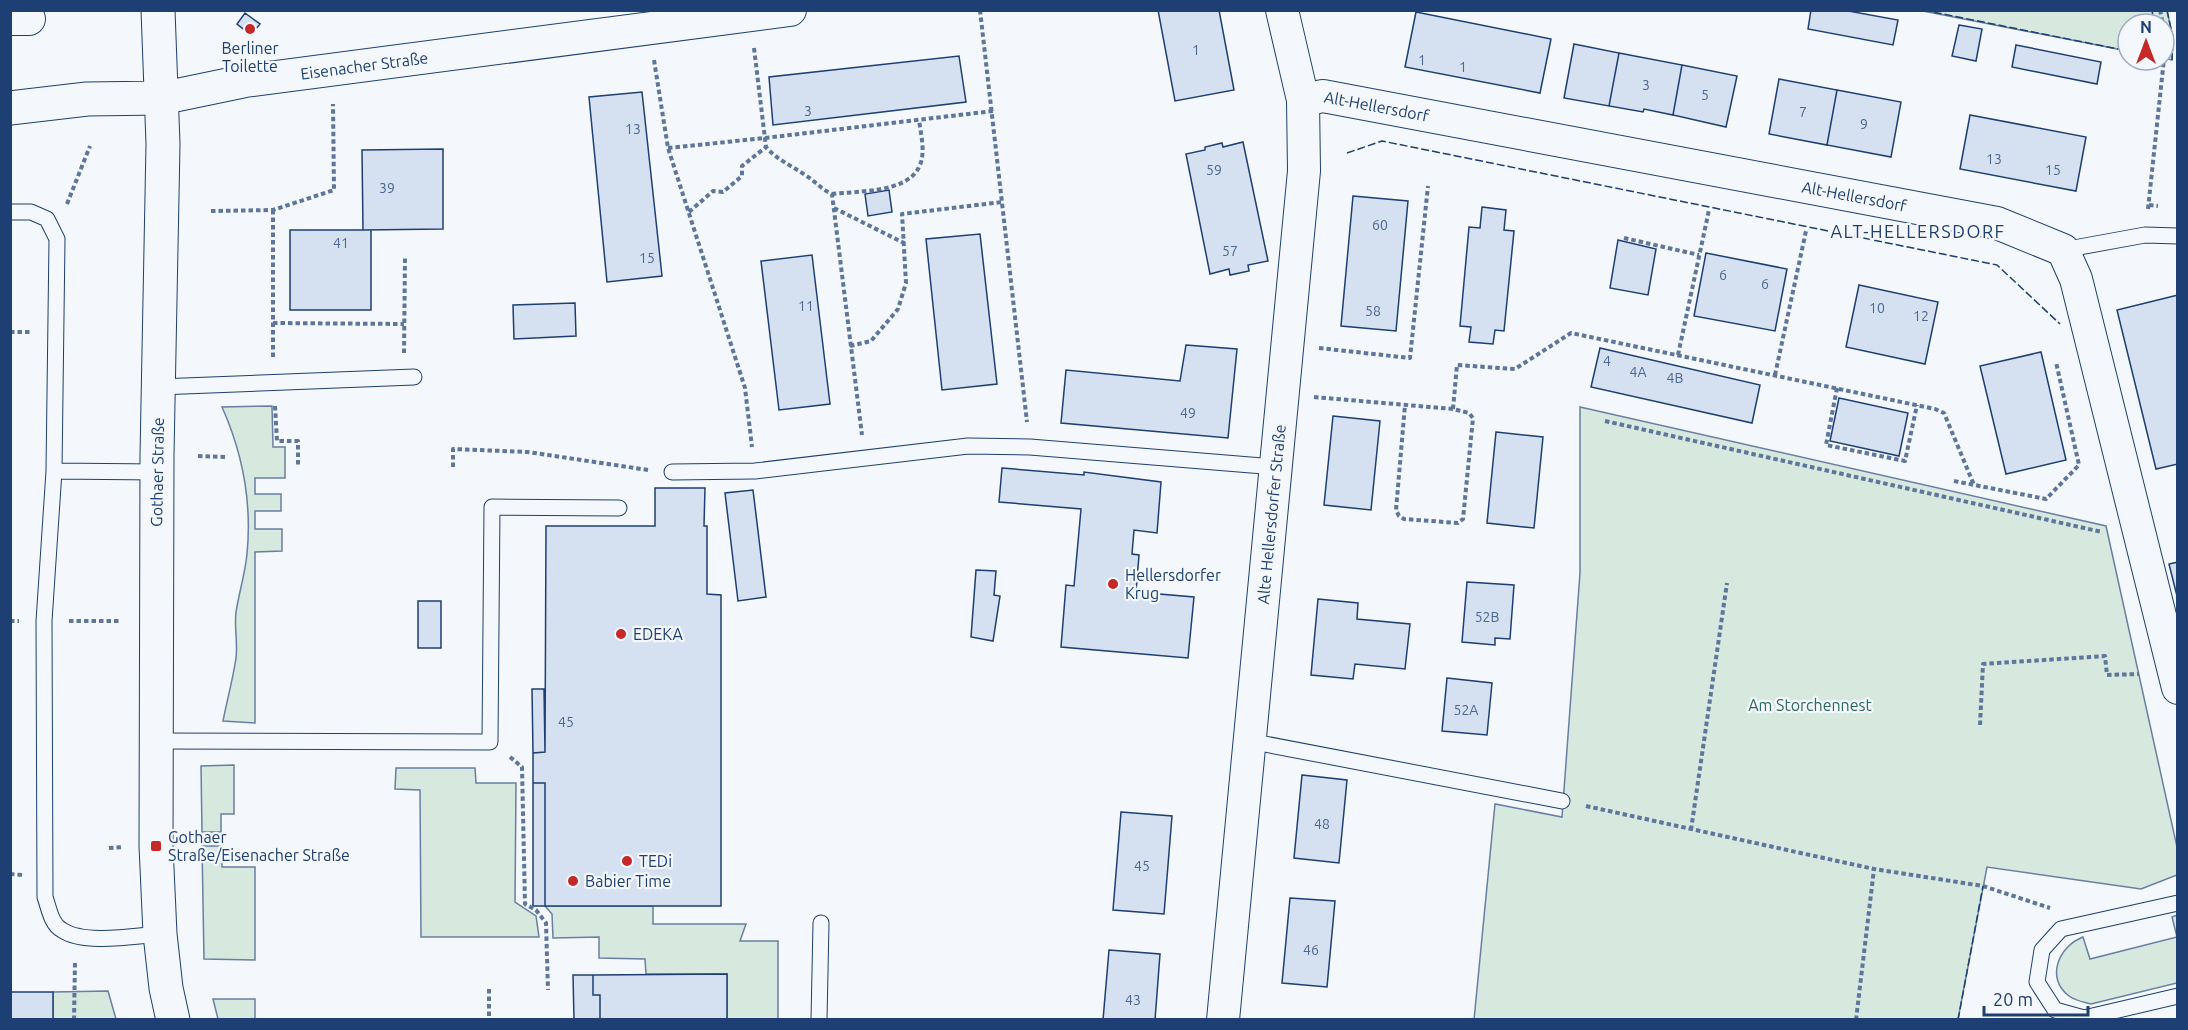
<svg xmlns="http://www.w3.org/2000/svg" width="2188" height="1030" font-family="Ubuntu,sans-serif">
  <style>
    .green { fill: #d7e8df; stroke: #687fa3; stroke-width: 1.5 }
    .building { fill: #d5e0f0; stroke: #1d3f73; stroke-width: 1.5 }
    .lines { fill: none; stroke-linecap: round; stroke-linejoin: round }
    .service-casing { stroke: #1d3f73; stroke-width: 17 }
    .minor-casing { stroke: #1d3f73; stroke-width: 34 }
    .tertiary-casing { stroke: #1d3f73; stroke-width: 35 }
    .path { stroke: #5e769c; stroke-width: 4; stroke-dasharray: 4.5 3; stroke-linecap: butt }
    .service { stroke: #f4f7fb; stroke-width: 15 }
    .minor { stroke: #f4f7fb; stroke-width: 32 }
    .tertiary { stroke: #f4f7fb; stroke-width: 33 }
    .fence { stroke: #1d3f73; stroke-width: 1.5; stroke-dasharray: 8 3; stroke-linecap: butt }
    .poi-dot { fill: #c62828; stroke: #f4f7fb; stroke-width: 2 }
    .labels { text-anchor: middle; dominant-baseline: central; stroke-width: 4.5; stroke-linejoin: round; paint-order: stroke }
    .number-label { font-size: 14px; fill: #4b6792 }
    .poi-label { font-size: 16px; fill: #1d3f73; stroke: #f4f7fb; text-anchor: start }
    .street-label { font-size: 16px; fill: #1d3f73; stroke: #f4f7fb }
    .park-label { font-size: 16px; fill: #2c6c60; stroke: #f4f7fb }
    .neighbourhood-label { font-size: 18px; letter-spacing: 1.5px; fill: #1d3f73; stroke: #f4f7fb }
  </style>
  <rect width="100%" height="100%" fill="#f4f7fb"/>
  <path class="green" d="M1923,11H2167L2173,38L2172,60L2164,58V24H2128V51Z
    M272,406L273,447H285V478H255V494H281V511H255V529H282V551L255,552V723L223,721C227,700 233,679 236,658C238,643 234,627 236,612C239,593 245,574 247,554C252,503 243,454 222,407Z
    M1580,407L2106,526L2177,847V875L2141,889L1987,867L1958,1019L1474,1020L1495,804L1562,817L1580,573Z
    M234,765V814H221V832H202L201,766Z
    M396,768H475L476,783H516L515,902L536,916L539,937H421L420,790L395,789Z
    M202,846H222V867H255V960L204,959Z
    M545,906H653V924H746L740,941H778V1019H727V974H646L645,959L599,958V937L553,938L552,914Z
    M2177,915V983L2091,1004C2084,1002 2076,1001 2069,996C2045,978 2059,946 2083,937L2090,959L2177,937L2172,917Z
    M108,991L116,1019H53V992Z
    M213,999H255V1019H218Z"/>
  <path class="building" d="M1158,10H1219L1234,90L1175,101Z
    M1811,10H1843L1898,20L1893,45L1808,29Z
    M1416,12L1551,39L1540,93L1405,67Z
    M245,13L260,24L251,35L237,24Z
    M1959,25L1982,29L1976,61L1952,56Z
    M1574,44L1619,53L1609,106L1564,98Z
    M2016,45L2101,62L2097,84L2012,67Z
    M1619,53L1682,65L1673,115L1644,109L1643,112L1609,106Z
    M959,56L966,102L773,125L769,77Z
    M1682,65L1737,76L1726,127L1673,115Z
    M1779,79L1837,90L1827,145L1769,134Z
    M1837,90L1901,102L1891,157L1827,145Z
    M642,92L662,276L607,282L589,97Z
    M1970,115L2086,137L2076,191L1960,169Z
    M1243,142L1268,261L1248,265L1249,271L1230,275L1229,269L1210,274L1186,154L1205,150V147L1222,143L1223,147Z
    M443,149V229L363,230L362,150Z
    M889,190L892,212L868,216L865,194Z
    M1353,196L1408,201L1396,331L1341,326Z
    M1482,207L1506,210L1504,230L1514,231L1504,331L1495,330L1493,344L1469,342L1471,327L1460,326L1469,227L1480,228Z
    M290,230H371V310H290Z
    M980,234L997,384L942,390L926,239Z
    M1618,240L1656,249L1648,295L1610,288Z
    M1706,253L1787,269L1775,331L1694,316Z
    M812,255L830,404L779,410L761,261Z
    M1859,285L1938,302L1925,364L1846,347Z
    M2178,295V464L2156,469L2117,310Z
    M575,303L576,336L514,339L513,305Z
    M1186,345L1237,349L1228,438L1061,423L1066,370L1180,381Z
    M1600,348L1760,385L1752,423L1591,387Z
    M2041,352L2066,460L2006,474L1980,366Z
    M1839,398L1908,413L1899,456L1830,441Z
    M1333,416L1380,421L1371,510L1324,505Z
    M1496,432L1543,437L1534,528L1487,523Z
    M1002,468L1084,475V472L1161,482L1157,533L1134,530L1132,554L1139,555L1136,592L1194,597L1188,658L1061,647L1066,585L1074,586L1081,509L999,502Z
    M655,488H705L704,526H707V594L721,595V906H545V783H533V753L545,752L546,526H655Z
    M753,490L766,597L738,601L725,493Z
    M2178,562V600L2169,564Z
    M976,570L996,571L994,595L1000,596L993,641L971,637Z
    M1467,582L1514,585L1510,639L1495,638V645L1462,642Z
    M1318,599L1358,603L1357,619L1410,624L1405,669L1355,664L1353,679L1311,675Z
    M418,601H441V648H418Z
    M1447,678L1492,683L1487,735L1442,731Z
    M532,689H544L545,752L533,753Z
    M1302,775L1347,780L1339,863L1294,858Z
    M533,783H545V906H533Z
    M1121,812L1172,816L1164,914L1113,910Z
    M1290,898L1335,901L1327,987L1282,983Z
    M1109,950L1160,954L1155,1020H1103Z
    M727,974V1020H600V995H593V975Z
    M573,975H593V995H600V1020H574Z
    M10,992H53V1020H10Z"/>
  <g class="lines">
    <g class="service-casing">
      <path id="service" d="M10,212H31L47,219L57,239L54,471L44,621L45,897C49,908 51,924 62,930C84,945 134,936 160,934
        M2063,250L2145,235L2178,236
        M158,387L414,377
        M54,471L157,472
        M672,472L755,471L968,446L1030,447L1275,467
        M156,741L490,742L492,507L619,508
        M1249,741L1562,801
        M2178,903L2061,929L2042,950L2037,982L2055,1010L2084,1018L2178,996
        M819,1020L821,923"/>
    </g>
    <g class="minor-casing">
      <g id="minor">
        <path d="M10,19H29"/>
        <path id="s1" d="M163,98L245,81L790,10"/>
        <path id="s2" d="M1303,100L1323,96L1997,223L2063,250L2076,279L2178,688"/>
        <path id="s3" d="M1223,1020L1304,171L1303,100L1282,10"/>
      </g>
    </g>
    <g class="tertiary-casing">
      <path id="tertiary" d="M158,10L163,144L157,455L156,846L160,934L166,988L173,1020
        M10,108L87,99L163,98"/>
    </g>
    <path class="path" d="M980,10L1027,422
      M2160,10L2163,24
      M754,48L766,147C777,160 791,165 805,175C815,181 821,189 832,194L862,435
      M654,60L668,148L745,388L752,447
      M668,148L765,138L993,111
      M832,194C857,191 907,193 919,167C926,154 921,135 919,120
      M67,204L90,146
      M2149,205L2158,206
      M834,208L904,243
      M2148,209L2166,40L2164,31
      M211,211L273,210L334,190L333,104
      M689,212L713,191L723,192L742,176V166L766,147
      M1624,238L1699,255
      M273,323L404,324
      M10,332H31
      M850,346L871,341L898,309L906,283L902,214L1002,202
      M1319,348L1410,358L1428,186
      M404,353L405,257
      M1678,355L1709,210
      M273,357V210
      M1775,375L1806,231
      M1837,388L1826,445L1905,461L1917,405
      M1314,397L1453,409L1469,413L1473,418L1463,519L1458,523L1404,519L1399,516L1396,510L1405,405
      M275,406L277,441H298V465
      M1453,409L1457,365L1515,369L1571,333L1935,409L1944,413L1974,485
      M1605,421L2102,532
      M198,456L227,457
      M453,467V449L528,452L648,470
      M1954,481L2046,499L2079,465L2056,362
      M10,621H19
      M69,621H119
      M1980,725L1983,664L2105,656L2107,675L2139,674
      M510,757L522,767L525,904L536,910L546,923L548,990
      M1586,806L1874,869L1983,886L2050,908
      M1691,830L1727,583
      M109,848L123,847
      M10,874L22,875
      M489,989V1020
      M74,1020L75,961
      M1856,1020L1874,869"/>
    <use href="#service" class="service"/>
    <use href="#minor" class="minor"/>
    <use href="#tertiary" class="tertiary"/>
    <path class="fence" d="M1923,10L2128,51
      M2152,10L2154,24
      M2167,10L2173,38L2172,60
      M1347,153L1382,141L1997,265L2060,324
      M1958,1020L1983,886"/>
  </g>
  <g class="poi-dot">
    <circle cx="250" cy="29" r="6"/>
    <circle cx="1113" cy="584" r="6"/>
    <circle cx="621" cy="634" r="6"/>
    <rect x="150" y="840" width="12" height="12" rx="3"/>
    <circle cx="627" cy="861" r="6"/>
    <circle cx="573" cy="881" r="6"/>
  </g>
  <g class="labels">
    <g class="number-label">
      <text x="1196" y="50">1</text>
      <text x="1422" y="60">1</text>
      <text x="1463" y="67">1</text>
      <text x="1646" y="85">3</text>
      <text x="1705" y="95">5</text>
      <text x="808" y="111">3</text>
      <text x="1803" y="112">7</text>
      <text x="1864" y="124">9</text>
      <text x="633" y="129">13</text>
      <text x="1994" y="159">13</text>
      <text x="1214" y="170">59</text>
      <text x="2053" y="170">15</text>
      <text x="387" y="188">39</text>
      <text x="1380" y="225">60</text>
      <text x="341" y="243">41</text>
      <text x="1230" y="251">57</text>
      <text x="647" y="258">15</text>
      <text x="1723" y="275">6</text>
      <text x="1765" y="284">6</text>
      <text x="806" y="306">11</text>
      <text x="1877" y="308">10</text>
      <text x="1373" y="311">58</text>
      <text x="1921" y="316">12</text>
      <text x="1607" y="361">4</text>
      <text x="1638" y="372">4A</text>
      <text x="1675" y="378">4B</text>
      <text x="1188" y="413">49</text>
      <text x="1487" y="617">52B</text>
      <text x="1466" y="710">52A</text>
      <text x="566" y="722">45</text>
      <text x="1322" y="824">48</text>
      <text x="1142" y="866">45</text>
      <text x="1311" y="950">46</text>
      <text x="1133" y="1000">43</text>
    </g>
    <g class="poi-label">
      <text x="250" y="48" text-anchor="middle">Berliner<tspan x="250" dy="18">Toilette</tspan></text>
      <text x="1125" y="575">Hellersdorfer<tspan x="1125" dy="18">Krug</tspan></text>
      <text x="633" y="634">EDEKA</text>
      <text x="168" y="837">Gothaer<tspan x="168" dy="18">Straße/Eisenacher Straße</tspan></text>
      <text x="639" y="861">TEDi</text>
      <text x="585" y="881">Babier Time</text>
    </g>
    <g class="street-label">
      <text stroke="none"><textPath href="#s1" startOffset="204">Eisenacher Straße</textPath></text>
      <text stroke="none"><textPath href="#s2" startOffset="75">Alt-Hellersdorf</textPath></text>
      <text stroke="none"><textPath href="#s2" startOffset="561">Alt-Hellersdorf</textPath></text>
      <text transform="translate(157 472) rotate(-89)">Gothaer Straße</text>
      <text stroke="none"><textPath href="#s3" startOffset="508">Alte Hellersdorfer Straße</textPath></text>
    </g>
    <g class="park-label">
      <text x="1810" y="705">Am Storchennest</text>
    </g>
    <g class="neighbourhood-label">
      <text x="1918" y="231">ALT-HELLERSDORF</text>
    </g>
  </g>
  <rect width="2188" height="1030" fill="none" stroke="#1d3f73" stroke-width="24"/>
  <g transform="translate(2146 42)"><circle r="28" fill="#f4f7fb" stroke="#9eadc5" stroke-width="1.5"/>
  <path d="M0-4.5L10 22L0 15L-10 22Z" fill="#c62828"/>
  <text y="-9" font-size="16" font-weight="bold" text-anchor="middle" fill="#1d3f73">N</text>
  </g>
  <path d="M1984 1006v9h104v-9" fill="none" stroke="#1d3f73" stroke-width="3"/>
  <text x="1993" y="1006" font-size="18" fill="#1d3f73" stroke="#f4f7fb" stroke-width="4.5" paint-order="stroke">20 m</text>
</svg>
